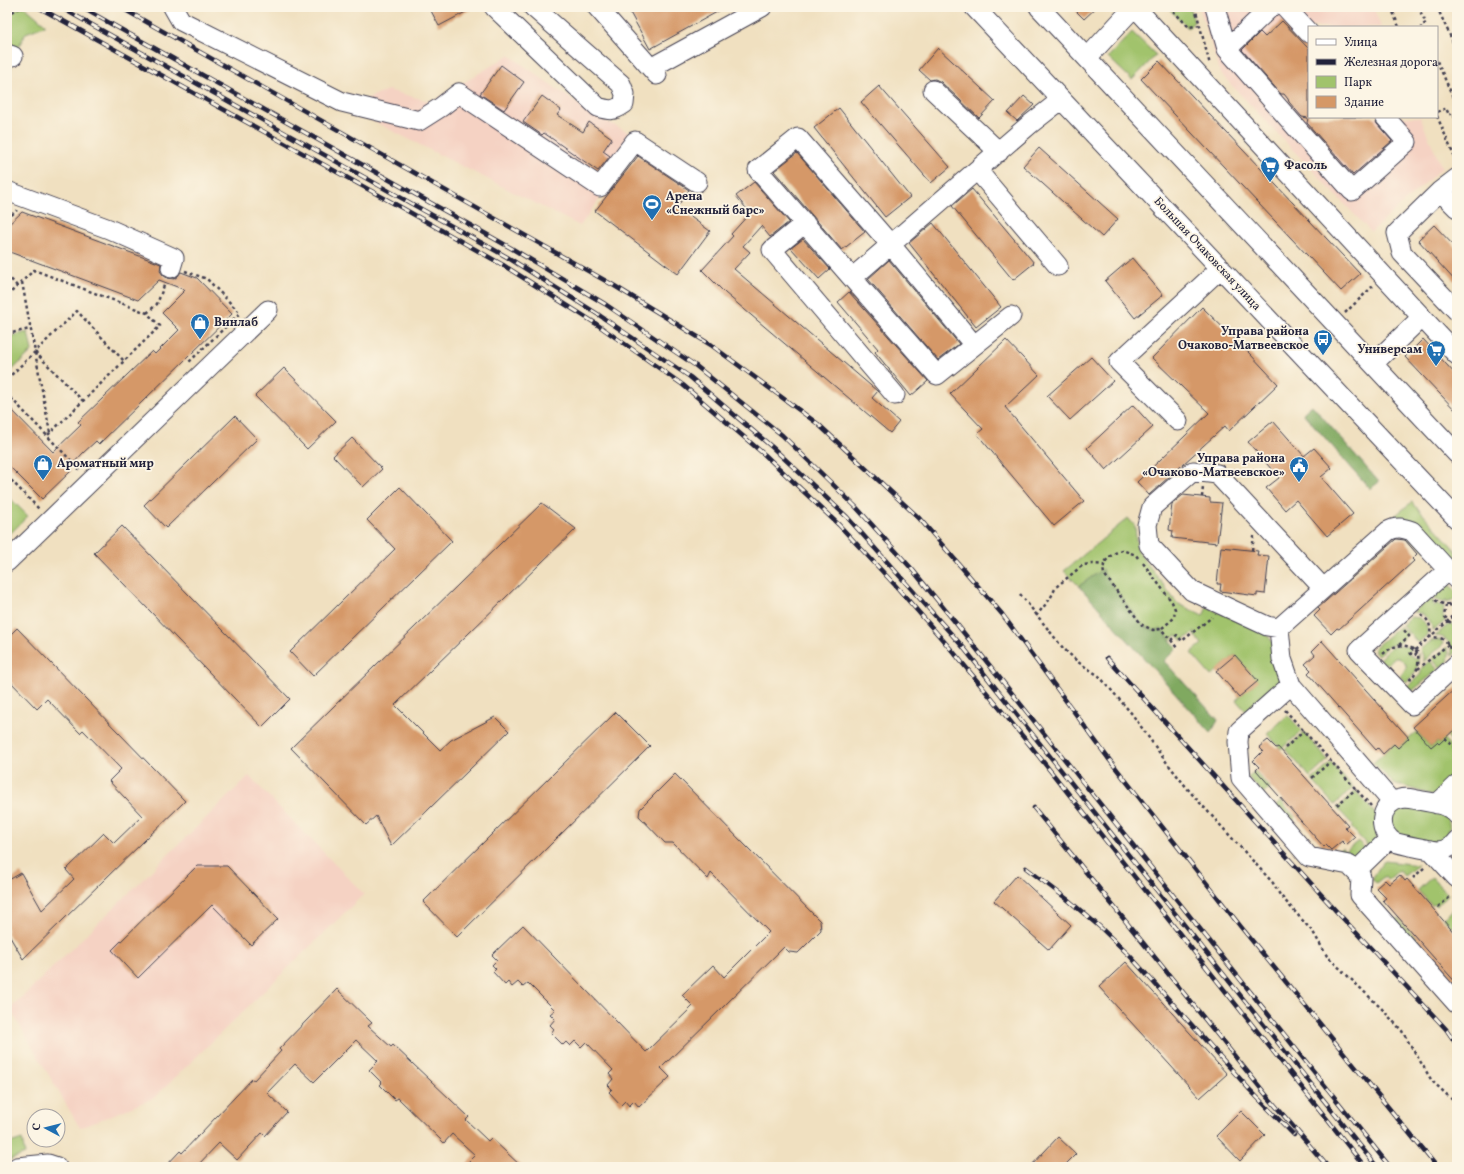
<svg xmlns="http://www.w3.org/2000/svg" width="1464" height="1174" font-family="Vollkorn,serif">
  <style>
    .built { fill: #f5d2c3 }
    .green { fill: #a1c36c; stroke: #627254 }
    .forest { fill: #80a960; stroke: #51664e }
    .building { fill: #d59867 }
    .lines { fill: none; stroke-linecap: round; stroke-linejoin: round }
    .minor-casing { stroke: #413e4f; stroke-width: 21 }
    .path { stroke: #413e4f; stroke-width: 2.5; stroke-dasharray: 3 3; stroke-linecap: butt }
    .minor { stroke: #fff; stroke-width: 19 }
    .rail-casing { stroke: #22223b; stroke-width: 4.5 }
    .rail { stroke: #fcf5e5; stroke-width: 3; stroke-dasharray: 9; stroke-linecap: butt }
    .labels { text-anchor: middle; dominant-baseline: central; stroke-width: 3.5; stroke-linejoin: round; paint-order: stroke }
    .poi-label { font-size: 12px; font-weight: bold; fill: #22223b; stroke: #fcf5e5; text-anchor: start }
    .street-label { font-size: 12px; fill: #22223b; stroke: #fcf5e5 }
  </style>
  <rect width="100%" height="100%" fill="#fcf5e5"/>
  <filter id="ink" filterUnits="userSpaceOnUse"><feTurbulence type="fractalNoise" baseFrequency=".025" numOctaves="2"/><feDisplacementMap in="SourceGraphic" scale="8" xChannelSelector="R" yChannelSelector="G"/><feConvolveMatrix kernelMatrix="1 2 1 2 8 2 1 2 1" color-interpolation-filters="sRGB"/></filter>
  <filter id="wash" filterUnits="userSpaceOnUse"><feTurbulence type="fractalNoise" baseFrequency=".012" numOctaves="4" result="noise"/><feDisplacementMap in="SourceGraphic" scale="16" xChannelSelector="R" yChannelSelector="G"/><feGaussianBlur stdDeviation="0.9" result="paint"/><feColorMatrix in="noise" values="0 0 0 0 0 0 0 0 0 0 0 0 0 0 0 0 0 1.4 0 .05"/><feComposite in="paint" operator="in"/></filter>
  <g filter="url(#wash)">
    <rect width="100%" height="100%" fill="#f0e0c0"/>
    <path class="built" d="M1199,7H1373L1381,27H1309V117H1420L1442,168L1371,232L1221,74Z
      M509,55L595,116L643,139L580,226L355,112L358,102L388,90L432,102Z
      M249,776L364,894L154,1098L80,1128L10,1009Z"/>
    <path class="green" d="M21,7H25L46,25L26,33L13,56L8,85H7V15Z
      M1167,7H1190L1194,22L1188,28Z
      M1132,32L1156,55L1132,80L1108,57Z
      M28,332L32,351L7,375V337Z
      M7,495L28,516L7,537Z
      M1412,502L1457,552V570L1386,523Z
      M1128,518L1135,526L1137,550L1177,603L1203,616L1207,607L1265,633L1272,641L1281,682L1252,718L1236,700L1257,681L1235,655L1211,676L1191,653L1202,644L1195,636V632L1182,641L1177,635L1171,640L1161,629L1153,630L1142,625L1104,574L1103,569L1079,586L1064,571Z
      M1448,585L1452,587L1457,592V599L1447,603V601H1445V603L1436,600L1432,596L1442,587Z
      M1430,598L1434,602L1433,605L1435,606L1436,603L1441,606H1444L1443,617L1446,620L1432,632C1433,621 1425,613 1413,612Z
      M1411,617L1420,618C1426,623 1428,627 1427,635L1418,643L1402,625Z
      M1449,624L1457,627V652L1452,656C1453,645 1447,636 1435,636Z
      M1400,626L1408,634L1399,643L1387,647L1378,655L1375,653L1374,648Z
      M1433,640H1441L1444,644L1423,662V656L1420,649Z
      M1398,646L1412,647L1409,651V654L1414,658L1417,657L1418,653C1419,666 1417,674 1406,682L1400,677L1406,668V664L1399,657H1395L1387,664L1383,663L1379,659L1390,648Z
      M1447,647L1449,653L1448,662L1440,668L1432,659Z
      M1430,661L1438,670L1412,691L1404,689L1420,675L1422,667Z
      M1288,715L1302,731L1281,749L1267,734Z
      M1457,724V747L1447,736L1456,728Z
      M1417,732L1431,747L1437,742L1439,744L1444,739L1457,753V777L1435,796L1393,783L1373,763L1394,744L1398,748Z
      M1304,733L1328,760L1310,777L1285,749Z
      M1331,763L1353,788L1334,805L1312,780Z
      M1255,771L1270,788L1263,794L1248,777Z
      M1356,791L1379,818L1376,839L1370,849L1351,827L1353,825L1337,808Z
      M1281,801L1296,818L1289,824L1275,807Z
      M1401,803L1446,815C1449,821 1451,827 1448,833C1445,838 1441,841 1435,842C1426,843 1405,836 1395,834L1390,828V813Z
      M1358,841L1368,851L1356,856L1334,854L1342,848L1345,852Z
      M1385,861L1418,865L1404,876L1399,870L1388,880L1385,876L1376,883L1372,879L1382,863Z
      M1432,877L1448,895L1436,906L1434,904L1432,906L1418,890Z
      M1457,906V933L1444,918Z
      M1394,918L1396,920L1398,918L1443,969L1441,971L1445,977L1441,980L1390,922Z
      M22,1139L25,1154L7,1161V1144Z"/>
    <path class="forest" d="M1312,405L1379,482L1370,489L1303,413Z
      M1103,569L1104,574L1142,625L1153,630L1161,629L1177,648L1164,661L1218,720L1211,733L1079,586Z"/>
    <g id="blocks">
      <path class="building" d="M429,7H475L439,26Z
        M627,7H726L650,49Z
        M1072,7H1097L1084,19Z
        M1282,21L1309,49V117H1374L1377,124L1392,141L1353,175L1307,123L1308,118L1302,117L1289,102L1288,99L1284,94H1281L1242,50L1260,32L1265,37Z
        M938,48L995,101L979,118L941,82L935,79L930,80L919,70Z
        M1159,61L1360,274L1341,291L1141,79Z
        M501,65L524,82L504,110L480,94Z
        M879,86L950,167L931,183L861,102Z
        M542,96L561,110L557,115L583,132L589,122L612,138L603,151L610,156L598,171L544,133L542,135L523,122Z
        M1024,96L1034,105L1017,121L1008,113Z
        M839,108L910,197L885,217L814,128Z
        M1039,148L1118,219L1102,237L1023,166Z
        M797,153L865,232L842,250L774,171Z
        M638,156L689,190L677,207L710,231L678,274L595,211Z
        M754,182L789,222L770,237L761,226L743,246L750,252L734,269L877,391H878L872,398L899,422L890,433L725,293L702,270L733,236L731,234L750,213L736,196Z
        M972,189L1034,263L1013,280L952,206Z
        M22,212L161,264L160,271L163,275L167,278L174,279L178,276L181,272L197,278L232,314L99,444L96,441L83,453L69,468L71,471L42,499L7,464V405L53,452L81,425L78,422L152,351L155,354L179,330L162,313L185,290L159,280L138,300L7,251V226Z
        M933,223L1001,307L976,327L909,243Z
        M1434,225L1457,249V283L1418,240Z
        M803,239L830,269L819,279L791,248Z
        M1132,258L1163,295L1135,318L1105,281Z
        M889,260L959,344L938,360L868,279Z
        M849,292L928,381L911,396L875,352L878,349L838,302Z
        M1202,307L1250,354L1278,384L1229,431L1225,426L1149,495L1137,482L1209,413L1152,358Z
        M1423,339L1457,376V412L1405,357Z
        M1006,340L1039,375L1005,407L1084,501L1054,526L977,434L983,429L950,394Z
        M1091,357L1113,381L1070,420L1047,396Z
        M284,368L336,421L307,449L255,396Z
        M1133,405L1153,427L1106,470L1087,448Z
        M235,416L257,439L166,528L144,505Z
        M1273,421L1304,456L1314,448L1332,468L1321,477L1353,514L1327,536L1296,500L1285,510L1266,488L1279,478L1248,442Z
        M352,438L382,469L363,487L333,456Z
        M400,487L452,541L313,676L290,652L395,549L367,520Z
        M1183,495L1210,498V502L1222,503L1217,543L1172,538L1173,531L1169,530L1172,504Z
        M542,503L576,529L395,705L440,750L451,740L495,717L509,731L391,846L376,816L366,825L291,748Z
        M122,526L290,699L262,727L94,553Z
        M1396,539L1405,540L1417,554L1412,559L1414,561L1339,629L1337,628L1331,634L1314,616L1320,610L1318,608Z
        M1221,547L1258,551L1257,555L1269,556L1265,594L1257,593V596L1220,591L1221,584H1217Z
        M17,628L185,801L23,959L7,932V881L21,873L42,910L74,879L66,870L104,833L114,843L142,816L109,781L121,769L83,730L80,733L47,699L37,709L7,678V638Z
        M1322,641L1409,738L1398,748L1394,744L1383,754L1378,748L1376,750L1308,673L1311,670L1305,664L1315,655L1312,651Z
        M1235,655L1258,681L1239,697L1216,671Z
        M1457,687V727L1439,744L1437,742L1431,747L1413,727Z
        M616,712L650,746L457,937L423,902Z
        M1268,740L1276,748L1278,747L1348,825L1345,827L1355,837L1346,845L1342,841L1331,850L1326,845L1324,847L1256,770L1259,767L1253,761L1263,751L1259,747Z
        M675,774L820,921L821,930L798,953L789,952L784,947L661,1068L670,1077L639,1107L634,1101L629,1106L625,1101L621,1105L609,1092L612,1089L608,1085L613,1079L609,1074L613,1070L586,1042L581,1047L575,1041L570,1046L566,1042L563,1045L551,1033L554,1029L550,1025L555,1019L550,1014L555,1010L528,983L523,987L518,982L512,987L508,982L505,985L493,972L496,969L492,965L497,960L492,955L523,925L646,1052L693,1006L682,995L713,965L724,977L769,932L711,873L708,879L673,843H665L639,816L640,809Z
        M197,866H227L278,919L251,945L212,905L138,978L112,950Z
        M1017,875L1071,925L1049,950L994,901Z
        M1400,875L1405,881L1407,879L1457,936V984L1383,900L1386,898L1376,888L1385,880L1389,884Z
        M1126,962L1227,1074L1200,1098L1099,987Z
        M337,989L372,1023L368,1026L391,1047L393,1045L469,1117L466,1120L488,1141L491,1138L522,1167H463L475,1155L452,1134L444,1143L398,1098L395,1100L380,1085L382,1083L369,1070L378,1061L356,1040L314,1082L295,1064L267,1093L287,1112L265,1136L262,1133L237,1160L219,1143L196,1167H165L180,1151L182,1153L252,1079L254,1080L281,1051L279,1049Z
        M1241,1111L1265,1135L1240,1161L1216,1136Z
        M1058,1137L1076,1154L1063,1167H1030Z"/>
    </g>
  </g>
  <g filter="url(#ink)">
    <use href="#blocks" fill-opacity="0" stroke="#413e4f" stroke-width="1"/>
    <g class="lines">
      <g class="minor-casing">
        <path id="minor" d="M173,7L181,21L342,102L419,121L441,107L459,93L600,187L635,141L697,182
          M494,7L598,107C610,111 614,111 624,104L625,94L621,84L533,7
          M597,7L657,75
          M974,7L1457,519
          M1039,7L1457,454
          M1135,7L1457,355
          M1215,7L1227,49L1352,191L1407,142L1385,117
          M1285,7L1309,33
          M1227,49L1271,7
          M7,54L13,56
          M1087,58L1134,7
          M656,65L762,7
          M933,90L999,152
          M977,170L1058,266
          M1457,178L1440,191L1397,233L1402,253L1457,311
          M7,191L109,229L174,258L171,268
          M1440,191L1457,208
          M805,223L772,250L895,395
          M852,278L758,170L798,138L891,245L974,345
          M1011,316L937,375L852,278L1029,125L1061,100
          M1373,364L1422,317
          M1178,421L1119,362L1221,268
          M7,562L268,310
          M1448,570L1359,650L1412,705L1457,664
          M1279,628L1267,626L1192,591L1149,545L1147,525L1152,507L1193,471L1217,474L1323,588
          M1291,685L1239,731L1238,742L1241,778L1309,857L1349,865L1361,877L1360,895L1457,1004
          M1392,802L1291,685L1282,659L1279,628L1388,531C1397,526 1403,528 1412,531L1457,580
          M1437,804L1457,785
          M1457,815C1448,803 1432,803 1418,800C1412,799 1406,797 1400,799C1382,803 1377,825 1389,838C1390,839 1393,842 1394,842C1399,844 1433,851 1439,851C1446,850 1453,846 1457,840
          M1431,850L1457,878
          M1356,871L1389,839
          M17,1167L48,1164L57,1167"/>
      </g>
      <path class="path" d="M1169,7L1189,27L1200,25
        M1195,7L1210,65
        M1391,7L1399,27
        M1418,7L1426,23L1421,26V27
        M1437,7L1457,51
        M1393,12L1403,7
        M7,15L21,7
        M1437,61L1457,106
        M1437,112L1446,108L1449,115L1453,113L1457,122
        M1437,116L1457,163
        M7,219L17,210
        M185,271L207,279L240,313L188,363
        M7,275L17,286
        M22,282L50,433
        M7,296L34,270L147,313L160,326L47,436
        M147,313L157,304L165,283
        M1345,313L1373,286
        M7,334L30,329
        M35,352L83,401
        M7,379L77,311L124,361
        M7,394L80,470
        M7,476L40,510
        M1202,497L1203,487
        M1252,550L1254,536
        M1138,558L1136,555L1122,550C1111,554 1101,561 1104,574L1142,625L1153,630L1161,629L1171,640L1177,635L1182,641L1212,617
        M1143,563L1172,602L1175,609L1174,618L1161,629
        M1020,594L1063,648L1078,662L1099,676L1132,714L1164,759L1191,793L1273,883L1280,895L1313,932L1327,956L1382,1009L1402,1031L1432,1081L1457,1104
        M1435,600C1443,605 1449,606 1457,600
        M1449,604L1457,613
        M1446,605L1444,616L1452,624L1457,625
        M1421,615C1430,620 1431,627 1430,637C1441,637 1448,639 1450,650
        M1036,616L1050,599L1056,587L1083,565L1093,564L1104,565
        M1171,640L1177,648
        M1399,645L1409,636L1403,629
        M1414,648L1410,652L1411,654L1415,655L1417,652
        M1415,650L1457,613
        M1383,654C1394,644 1407,642 1418,653C1419,665 1418,673 1408,681
        M1418,669L1449,644
        M1285,710L1371,806
        M1445,738L1457,750
        M1285,748L1304,731
        M1312,778L1331,761
        M1337,805L1356,789
        M1413,878L1426,866
        M1438,907L1451,896"/>
      <use href="#minor" class="minor"/>
      <g class="rail-casing">
        <path id="rail" d="M38,7L404,209L503,265L595,323L683,385L765,455L839,525L895,585L955,654L1029,744L1365,1167
          M60,7L507,257L599,315L690,377L772,447L847,517L963,647L1377,1167
          M81,7L511,248L605,304L696,366L782,435L856,507L911,568L951,617L1390,1167
          M120,7L613,285L711,345L818,424L919,518L1002,614L1108,758L1241,927L1437,1167
          M1107,658L1337,912L1446,1029L1457,1045
          M1034,808L1267,1096L1328,1167
          M1026,868L1067,899L1100,927L1130,956L1250,1090L1294,1135"/>
      </g>
      <use href="#rail" class="rail"/>
    </g>
  </g>
  <defs>
    <g id="supermarket-pin" transform="scale(1)"><path d="M0 17L-7.5 6A9.5 9.5 0 1 1 7.5 6Z" fill="#1f6fb2" stroke="#fcf5e5"/><path d="M-6-5.5h2.5l.6 2H6L4.5 2H-2.5L-4.4-4H-6ZM-1.5 3.2a1.3 1.3 0 1 0 .1 0ZM3 3.2a1.3 1.3 0 1 0 .1 0Z" fill="#fff"/></g>
    <g id="stadium-pin" transform="scale(1)"><path d="M0 17L-7.5 6A9.5 9.5 0 1 1 7.5 6Z" fill="#1f6fb2" stroke="#fcf5e5"/><path d="M0-5a6.5 5 0 1 0 0 10a6.5 5 0 1 0 0-10ZM-3.5-1.8h7v3.6h-7Z" fill="#fff"/></g>
    <g id="shop-pin" transform="scale(1)"><path d="M0 17L-7.5 6A9.5 9.5 0 1 1 7.5 6Z" fill="#1f6fb2" stroke="#fcf5e5"/><path d="M-5-2.5h2.3a2.7 3.5 0 0 1 5.4 0H5L5.5 6h-11ZM-1.5-2.5h3a1.5 2.3 0 0 0-3 0Z" fill="#fff"/></g>
    <g id="bus-pin" transform="scale(1)"><path d="M0 17L-7.5 6A9.5 9.5 0 1 1 7.5 6Z" fill="#1f6fb2" stroke="#fcf5e5"/><path d="M-5-6H5V4H4V6H2V4H-2V6H-4V4H-5ZM-3.5-4V0h7V-4ZM-3.5 1.2v1.5H-2V1.2ZM2 1.2v1.5H3.5V1.2Z" fill="#fff"/></g>
    <g id="civic-pin" transform="scale(1)"><path d="M0 17L-7.5 6A9.5 9.5 0 1 1 7.5 6Z" fill="#1f6fb2" stroke="#fcf5e5"/><path d="M-.6-6.5H3V-4.5H.6V-3L4-1V1h2V6H-6V1h2V-1L-.6-3ZM-1.2 2.5V6h2.4V2.5Z" fill="#fff"/></g>
  </defs>
  <g fill-rule="evenodd">
    <use href="#supermarket-pin" x="1270" y="166"/>
    <use href="#stadium-pin" x="652" y="204"/>
    <use href="#shop-pin" x="200" y="323"/>
    <use href="#bus-pin" x="1323" y="339"/>
    <use href="#supermarket-pin" x="1436" y="350"/>
    <use href="#shop-pin" x="43" y="464"/>
    <use href="#civic-pin" x="1299" y="466"/>
  </g>
  <g class="labels">
    <g class="poi-label">
      <text x="1284" y="166">Фасоль</text>
      <text x="666" y="197">Арена<tspan x="666" dy="14">«Снежный барс»</tspan></text>
      <text x="214" y="323">Винлаб</text>
      <text x="1309" y="332" text-anchor="end">Управа района<tspan x="1309" dy="14">Очаково-Матвеевское</tspan></text>
      <text x="1422" y="350" text-anchor="end">Универсам</text>
      <text x="1285" y="459" text-anchor="end">Управа района<tspan x="1285" dy="14">«Очаково-Матвеевское»</tspan></text>
      <text x="57" y="464">Ароматный мир</text>
    </g>
    <g class="street-label">
      <text transform="translate(1207 254) rotate(47)">Большая Очаковская улица</text>
    </g>
  </g>
  <rect width="1464" height="1174" fill="none" stroke="#fcf5e5" stroke-width="24"/>
  <rect x="1308" y="26" width="130" height="92" fill="#fcf5e5" stroke="#a5a1a1"/>
  <rect x="1316" y="39" width="20" height="6" fill="#ffffff" stroke="#a5a1a1"/>
  <text x="1344" y="46" font-size="12" fill="#22223b">Улица</text>
  <rect x="1316" y="59" width="20" height="6" fill="#22223b" stroke="#a5a1a1"/>
  <text x="1344" y="66" font-size="12" fill="#22223b">Железная дорога</text>
  <rect x="1316" y="76" width="20" height="12" fill="#a1c36c" stroke="#a5a1a1"/>
  <text x="1344" y="86" font-size="12" fill="#22223b">Парк</text>
  <rect x="1316" y="96" width="20" height="12" fill="#d59867" stroke="#a5a1a1"/>
  <text x="1344" y="106" font-size="12" fill="#22223b">Здание</text>
  <g transform="translate(46 1128) rotate(277)"><circle r="19" fill="#fcf5e5" stroke="#a5a1a1"/>
  <path d="M0-3L7 15L0 10L-7 15Z" fill="#1f6fb2"/>
  <text y="-6" font-size="11" font-weight="bold" text-anchor="middle" fill="#22223b">С</text>
  </g>
</svg>
